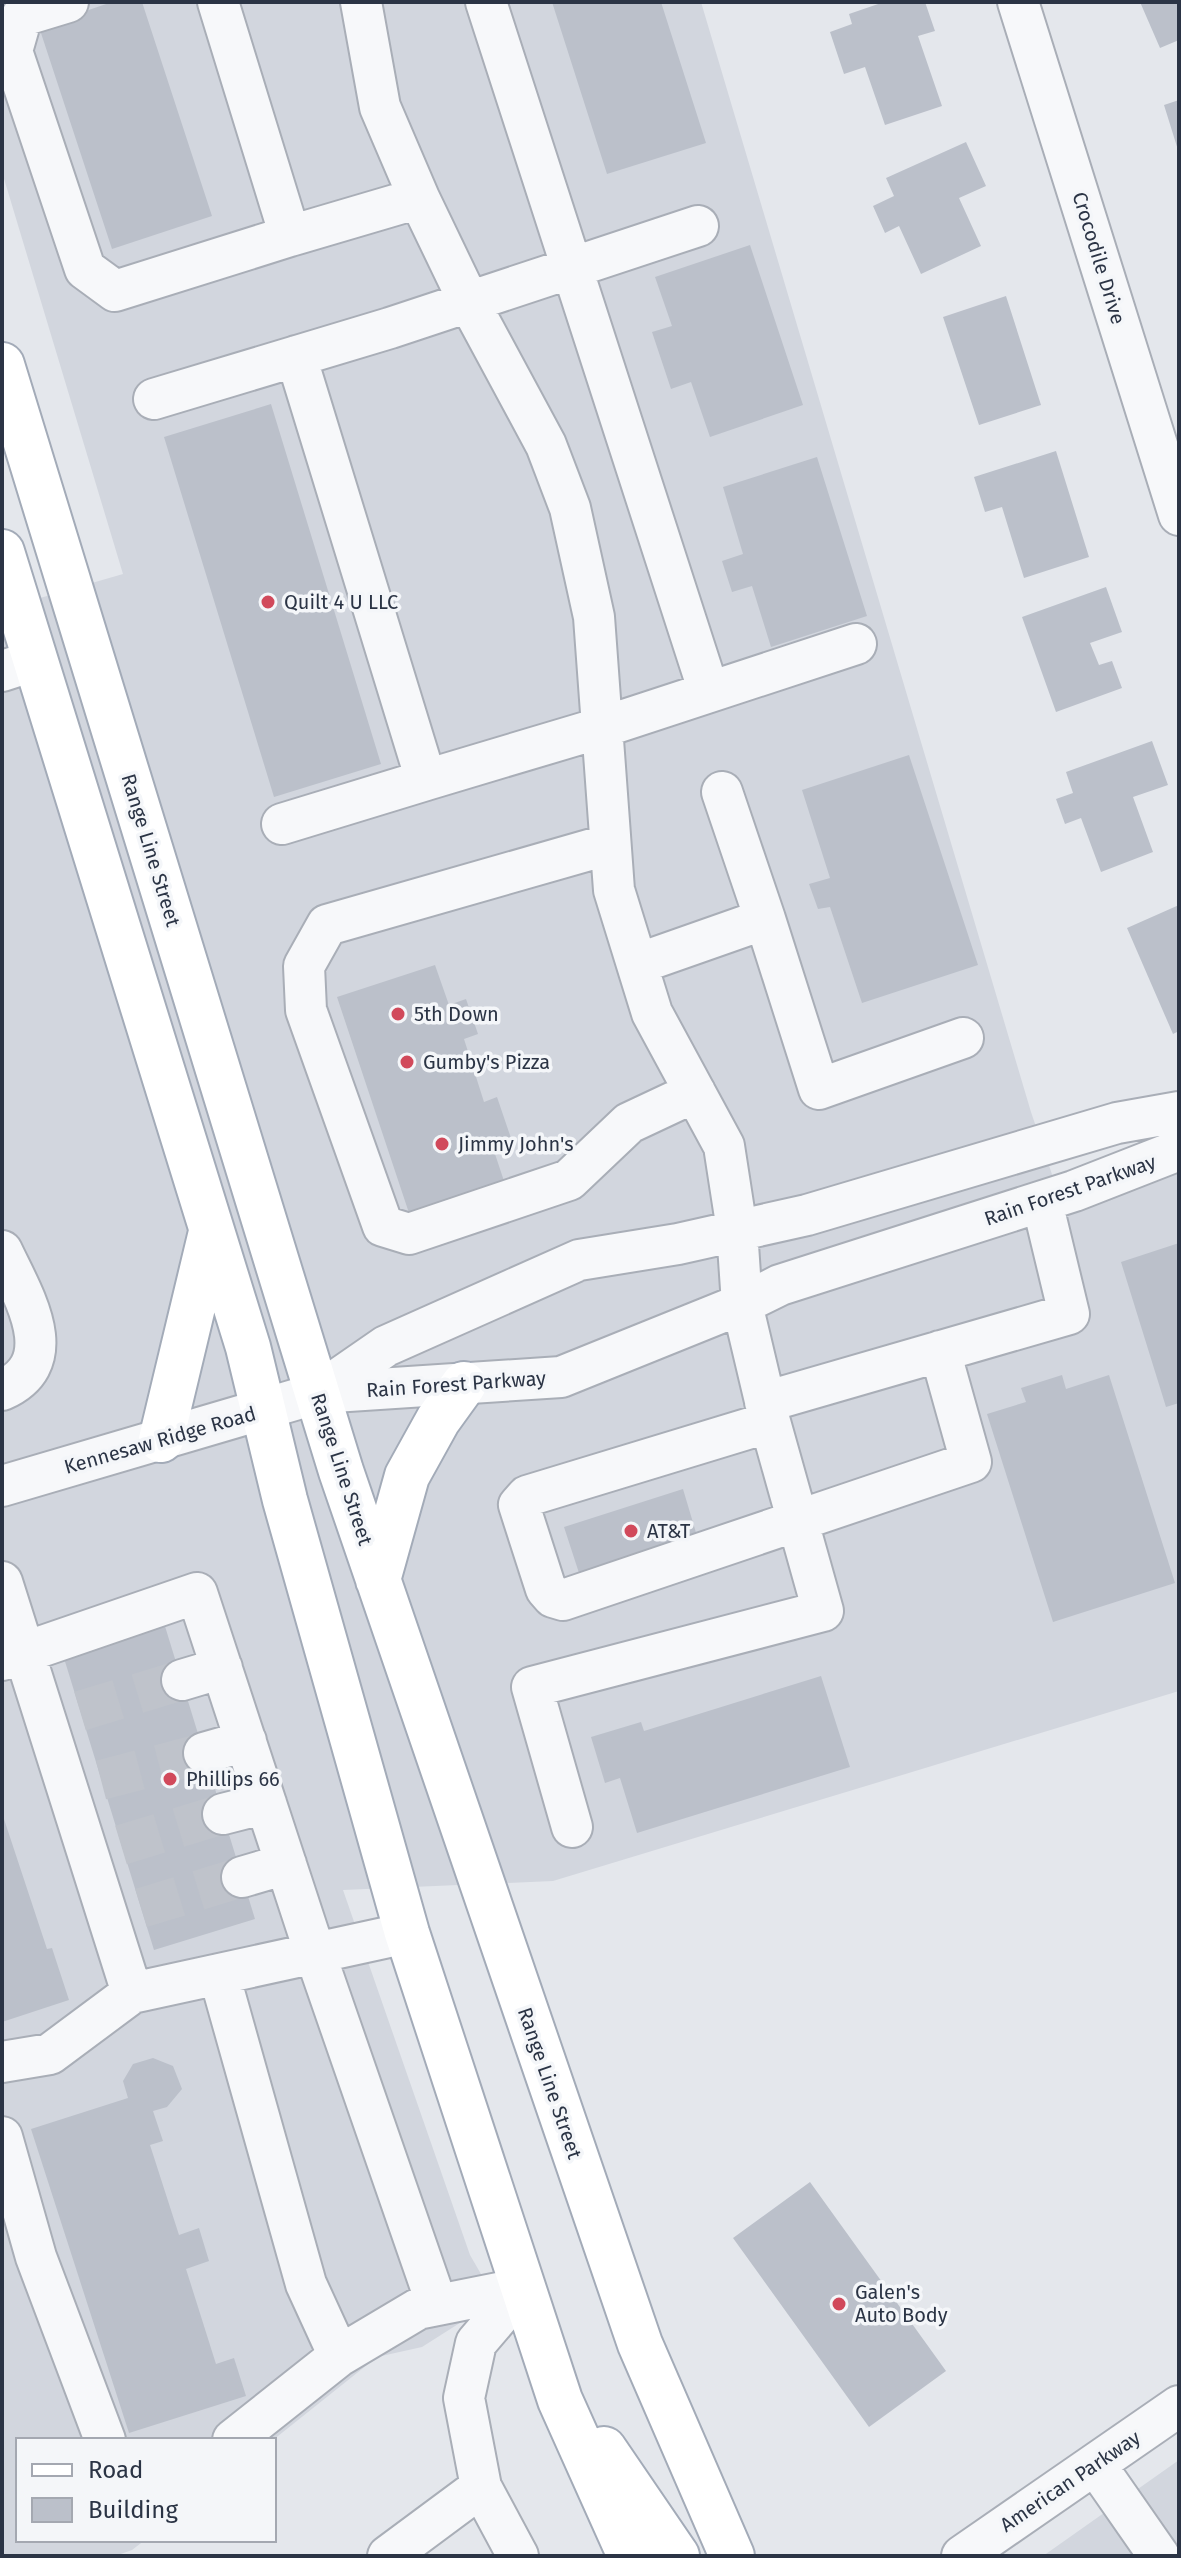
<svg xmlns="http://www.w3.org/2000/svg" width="1181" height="2558" font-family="'Fira Sans',sans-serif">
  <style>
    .built { fill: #d2d6de }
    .building { fill: #bbc0ca }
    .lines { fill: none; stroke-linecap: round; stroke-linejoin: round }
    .minor-tunnel { stroke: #bfc3cb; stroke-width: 40; stroke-dasharray: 40 20; stroke-linecap: butt }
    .minor-casing { stroke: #a9aeb7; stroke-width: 44 }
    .major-casing { stroke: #a3abb8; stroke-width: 48 }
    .minor { stroke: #f7f8fa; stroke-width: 40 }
    .major { stroke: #fff; stroke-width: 44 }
    .poi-dot { fill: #d1495b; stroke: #f4f6f9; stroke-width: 3 }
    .labels { text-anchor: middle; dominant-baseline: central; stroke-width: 7; stroke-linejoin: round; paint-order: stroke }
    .street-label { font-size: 20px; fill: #2b3445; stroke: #f4f6f9 }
    .poi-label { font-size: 20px; fill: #2b3445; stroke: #f4f6f9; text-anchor: start }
  </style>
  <rect width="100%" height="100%" fill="#e4e7ec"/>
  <path class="built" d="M2,2H701L1031,1112L1064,1210L1179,1168V1691L553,1881L343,1890L470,2255L496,2300L422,2347L377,2357L273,2440H18V2540H145L132,2550L115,2556H2V609L123,574L2,172Z
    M1179,2460V2556H1043Z"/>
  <path class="building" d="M112,2H142L212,216L112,249L39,27Z
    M552,2H661L706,143L607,174Z
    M884,2H925L935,31L918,36L942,106L885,125L865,67L844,74L830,32L852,24L849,14Z
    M1140,2H1179V40L1160,48Z
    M1179,100V149L1178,150L1164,105Z
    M966,142L986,186L959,198L981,246L921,274L899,226L885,233L873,206L894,196L886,178Z
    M750,245L803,405L710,437L691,382L671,389L652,332L672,326L655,277Z
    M1006,296L1041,405L979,425L943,317Z
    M271,404L381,764L274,797L164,437Z
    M1056,451L1089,557L1024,578L1002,507L985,512L974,477Z
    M817,457L867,616L771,647L752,586L732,592L722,561L743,554L723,487Z
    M1106,587L1122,632L1090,643L1099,665L1112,661L1122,688L1056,712L1022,617Z
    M1152,741L1168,785L1133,797L1153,852L1101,872L1081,818L1065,824L1056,799L1073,793L1066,772Z
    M909,755L978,965L862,1003L830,907L818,909L809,884L830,878L802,790Z
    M1179,905V1031L1173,1034L1127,928Z
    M435,965L449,1005L466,999L478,1034L464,1039L484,1102L497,1097L513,1144L494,1151L504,1181L409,1213L337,997Z
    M1179,1243V1403L1166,1407L1121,1262Z
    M1062,1375L1066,1389L1109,1375L1175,1583L1053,1622L987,1414L1026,1402L1021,1388Z
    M683,1489L697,1536L579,1573L564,1527Z
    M164,1623L255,1919L154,1950L63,1655Z
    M821,1676L850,1767L637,1833L620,1778L605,1783L591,1737L641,1722L644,1731Z
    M2,1813L47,1949L52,1948L69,2000L2,2022Z
    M153,2058L173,2066L182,2089L167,2107L153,2111L163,2141L150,2145L179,2235L199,2228L209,2261L186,2269L216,2364L234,2358L246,2396L129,2433L31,2129L128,2098L123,2081L133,2064Z
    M810,2182L946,2371L869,2427L733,2238Z"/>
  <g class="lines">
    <path class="minor-tunnel" d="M80,1711L182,1680
      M101,1780L204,1753
      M121,1845L223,1814
      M141,1908L242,1877"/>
    <g class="minor-casing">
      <path id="minor" d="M68,2L22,16L12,51L85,269L115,291L290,236
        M218,2L290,236L419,198
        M361,2L380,107L419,198L469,302L546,445L570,508L594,617L614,890L652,1013L724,1146L737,1230L742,1304L770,1422L823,1611L532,1687L572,1827
        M486,2L709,692
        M1018,2L1179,515
        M296,356L426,780L600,728L856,644
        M154,399L390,328L698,226
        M2,671L36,660
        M722,792L765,919
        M282,824L426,780
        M610,844L327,925L304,966L306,1010L383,1226L409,1234L569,1180L629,1123L695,1092
        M637,964L765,919L819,1089L963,1038
        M2,1251C22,1294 66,1362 2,1390
        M318,1393L386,1346L579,1260L678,1244L807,1215L1117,1123L1179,1112
        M765,1402L1069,1314L1042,1202
        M770,1422L527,1496L519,1505L546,1589L553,1597L563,1600L971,1462L940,1351
        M2,1486L318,1393L561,1377L742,1304L780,1285L1074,1191L1179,1150
        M2,1582L132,1993L407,1933
        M2,1660L197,1593L315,1953L437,2305
        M182,1680L222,1668
        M204,1753L246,1741
        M223,1814L266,1803
        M242,1877L286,1864
        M219,1974L306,2284L339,2356
        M2,2062L50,2054L132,1993
        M2,2137L36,2257L105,2440
        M233,2440L339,2356L418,2309L523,2288
        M1095,2464L1159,2556
        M481,2487L464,2398L476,2343L523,2288
        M388,2556L481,2487L518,2556
        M962,2556L1179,2406"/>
    </g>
    <g class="major-casing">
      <path id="major" d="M2,365L341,1471L640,2344L732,2556
        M2,552L248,1347L285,1500L407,1933L560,2400L630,2556
        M161,1440L211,1232
        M378,1580L407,1476L438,1420L464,1384
        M604,2449L677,2556"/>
    </g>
    <use href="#minor" class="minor"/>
    <use href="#major" class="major"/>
  </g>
  <g class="poi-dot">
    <circle cx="268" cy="602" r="8"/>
    <circle cx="398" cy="1014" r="8"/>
    <circle cx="407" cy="1062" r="8"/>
    <circle cx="442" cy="1144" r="8"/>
    <circle cx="631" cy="1531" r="8"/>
    <circle cx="170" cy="1779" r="8"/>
    <circle cx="839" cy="2304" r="8"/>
  </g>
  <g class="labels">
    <g class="street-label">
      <text transform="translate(1099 258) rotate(73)">Crocodile Drive</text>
      <text transform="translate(151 850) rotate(73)">Range Line Street</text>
      <text transform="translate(1070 1190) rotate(-19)">Rain Forest Parkway</text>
      <text transform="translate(456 1384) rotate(-4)">Rain Forest Parkway</text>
      <text transform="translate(160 1440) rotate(-16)">Kennesaw Ridge Road</text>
      <text transform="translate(342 1469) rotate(72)">Range Line Street</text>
      <text transform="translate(550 2083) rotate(71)">Range Line Street</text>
      <text transform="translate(1070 2481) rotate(-34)">American Parkway</text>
    </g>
    <g class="poi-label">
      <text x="284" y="602">Quilt 4 U LLC</text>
      <text x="414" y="1014">5th Down</text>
      <text x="423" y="1062">Gumby's Pizza</text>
      <text x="458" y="1144">Jimmy John's</text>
      <text x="647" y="1531">AT&amp;T</text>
      <text x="186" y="1779">Phillips 66</text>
      <text x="855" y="2292">Galen's<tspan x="855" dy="23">Auto Body</tspan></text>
    </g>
  </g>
  <rect width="1181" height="2558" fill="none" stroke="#2b3445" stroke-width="8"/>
  <rect x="16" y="2438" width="260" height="104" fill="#f4f6f9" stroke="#a4a8b1" stroke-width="2"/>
  <rect x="32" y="2464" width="40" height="12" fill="#ffffff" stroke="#a4a8b1" stroke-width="2"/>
  <text x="88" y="2478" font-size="24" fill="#2b3445">Road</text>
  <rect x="32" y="2498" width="40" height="24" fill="#bbc0ca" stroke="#a4a8b1" stroke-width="2"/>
  <text x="88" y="2518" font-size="24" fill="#2b3445">Building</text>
</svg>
